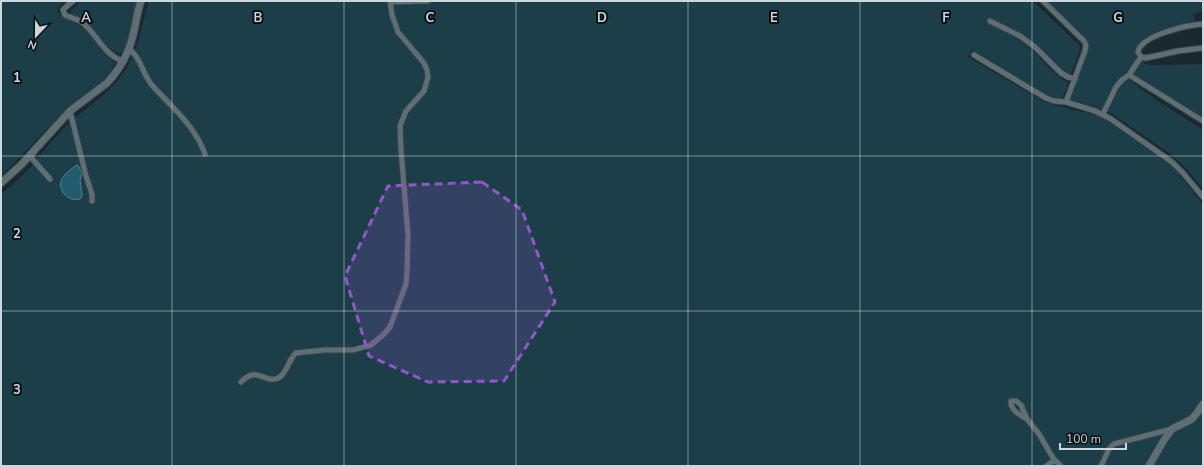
<svg xmlns="http://www.w3.org/2000/svg" width="1204" height="467" font-family="'Nunito Sans',sans-serif">
  <style>
    .green { fill: #1c3e49 }
    .water { fill: #1f5c6e; stroke: #53818f }
    .lines { fill: none; stroke-linecap: round; stroke-linejoin: round }
    .minor-casing { stroke: #384449; stroke-width: 7 }
    .tertiary-casing { stroke: #384449; stroke-width: 9 }
    .minor { stroke: #5d6f75; stroke-width: 5 }
    .tertiary { stroke: #5d6f75; stroke-width: 7 }
    .marked { fill: #9057c6; fill-opacity: 0.2; stroke: #9057c6; stroke-width: 3; stroke-dasharray: 8 5; stroke-linejoin: round }
    .grid { fill: none; stroke: #cdd7db; stroke-width: 1; stroke-opacity: 0.55 }
    .grid-label { font-size: 13px; text-anchor: middle; font-weight: bold; fill: #cdd7db; stroke: #091013; stroke-width: 4; stroke-linejoin: round; paint-order: stroke }
  </style>
  <rect width="100%" height="100%" fill="#19292e"/>
  <path class="green" d="M1,1H65C51,11 60,16 71,20C75,22 79,24 82,27L115,63C110,80 76,101 62,114C41,134 22,156 1,176Z
    M81,1H136C134,12 129,51 119,54L108,47L86,22L71,14V10Z
    M149,1H1033L1080,46L1079,53L1070,76C1055,70 1040,48 1026,37C1015,29 1003,23 990,18L988,23C1003,31 1018,38 1031,49C1044,61 1051,74 1068,82L1067,87L1062,99H1058L1050,96L972,50L968,57L1043,101L1054,105L1091,114L1100,117L1116,126L1173,167L1202,203L1203,205V400L1191,416L1170,428L1110,444L1106,449L1098,466H1064L1054,456L1015,399H1010L1008,401C1010,411 1020,415 1027,422C1039,435 1044,453 1058,466H1V194C9,187 17,181 24,174C39,158 51,141 66,126C87,106 112,93 127,67C139,47 142,23 149,1Z
    M1047,1H1203V11L1193,14L1195,21C1182,24 1141,35 1136,48C1134,52 1136,56 1136,60L1116,84L1103,110L1069,100L1087,48L1073,28Z
    M1144,59V64L1152,65L1203,64V123L1132,75L1133,71L1143,60Z
    M1129,80L1155,99L1203,130V189L1185,167L1169,153L1144,136L1108,111L1119,89L1126,81Z
    M1203,409V466H1152L1163,447L1172,434Z
    M1167,433L1147,466H1103L1109,451L1114,446Z"/>
  <path class="water" d="M77,165L79,167L82,174L80,180L82,195L81,198C71,204 58,192 61,181C63,175 71,169 77,165Z"/>
  <g class="lines">
    <g class="minor-casing">
      <path id="minor" d="M73,1L67,6L63,10L65,15C71,18 78,19 83,23C97,35 104,54 122,61
        M1043,1L1084,41L1086,45L1085,51L1066,102
        M390,2L428,1
        M990,21L1020,36L1035,47L1061,73L1068,77L1075,79
        M1203,24C1188,25 1141,35 1138,52L1141,57L1146,58L1178,51L1203,48
        M129,48C133,52 137,57 140,63C143,70 146,77 151,84C171,107 194,124 205,154
        M974,55L1046,98L1054,101L1066,102L1095,111L1111,119L1172,162L1183,173L1203,197
        M1129,75L1203,121
        M70,111L86,176L92,194V201
        M1103,114L1116,87L1122,80L1129,75L1141,57
        M29,155L50,179
        M241,382C244,379 248,376 252,375C261,373 271,384 280,377C288,371 288,360 296,353L325,350H353L371,345L384,334L390,327L406,284L407,271L408,235L401,150L400,126L406,111L424,91L428,77L427,70L424,63L398,32L392,15L390,1
        M1027,419C1020,415 1010,410 1011,401H1016L1021,405L1027,419L1039,434L1053,458L1061,466
        M1046,466L1055,460
        M1101,466L1109,449L1114,444L1172,429"/>
    </g>
    <g class="tertiary-casing">
      <path id="tertiary" d="M1,183L21,165L70,111L107,83C119,70 129,53 133,35C136,24 137,12 141,1
        M1149,466L1164,440L1172,429L1192,419L1197,413L1203,404"/>
    </g>
    <use href="#minor" class="minor"/>
    <use href="#tertiary" class="tertiary"/>
  </g>
  <path class="marked" d="M482,182L522,210L555,302L504,381L428,382L369,356L345,276L388,186Z"/>
  <path class="grid" d="M172,1V466M344,1V466M516,1V466M688,1V466M860,1V466M1032,1V466M1,156H1203M1,311H1203"/>
  <g class="grid-label">
    <text x="86" y="22">A</text>
    <text x="258" y="22">B</text>
    <text x="430" y="22">C</text>
    <text x="602" y="22">D</text>
    <text x="774" y="22">E</text>
    <text x="946" y="22">F</text>
    <text x="1118" y="22">G</text>
    <text x="17" y="82">1</text>
    <text x="17" y="238">2</text>
    <text x="17" y="394">3</text>
  </g>
  <rect width="1204" height="467" fill="none" stroke="#cdd7db" stroke-width="4"/>
  <g transform="translate(36 36) rotate(202)" stroke="#091013" stroke-width="3" paint-order="stroke">
  <path d="M0-3L7 15L0 10L-7 15Z" fill="#cdd7db"/>
  <text y="-6" font-size="11" font-weight="bold" text-anchor="middle" fill="#cdd7db">N</text>
  </g>
  <path d="M1060 443v6h66v-6" fill="none" stroke="#cdd7db" stroke-width="2"/>
  <text x="1066" y="443" font-size="12" fill="#cdd7db" stroke="#091013" stroke-width="3" paint-order="stroke">100 m</text>
</svg>
